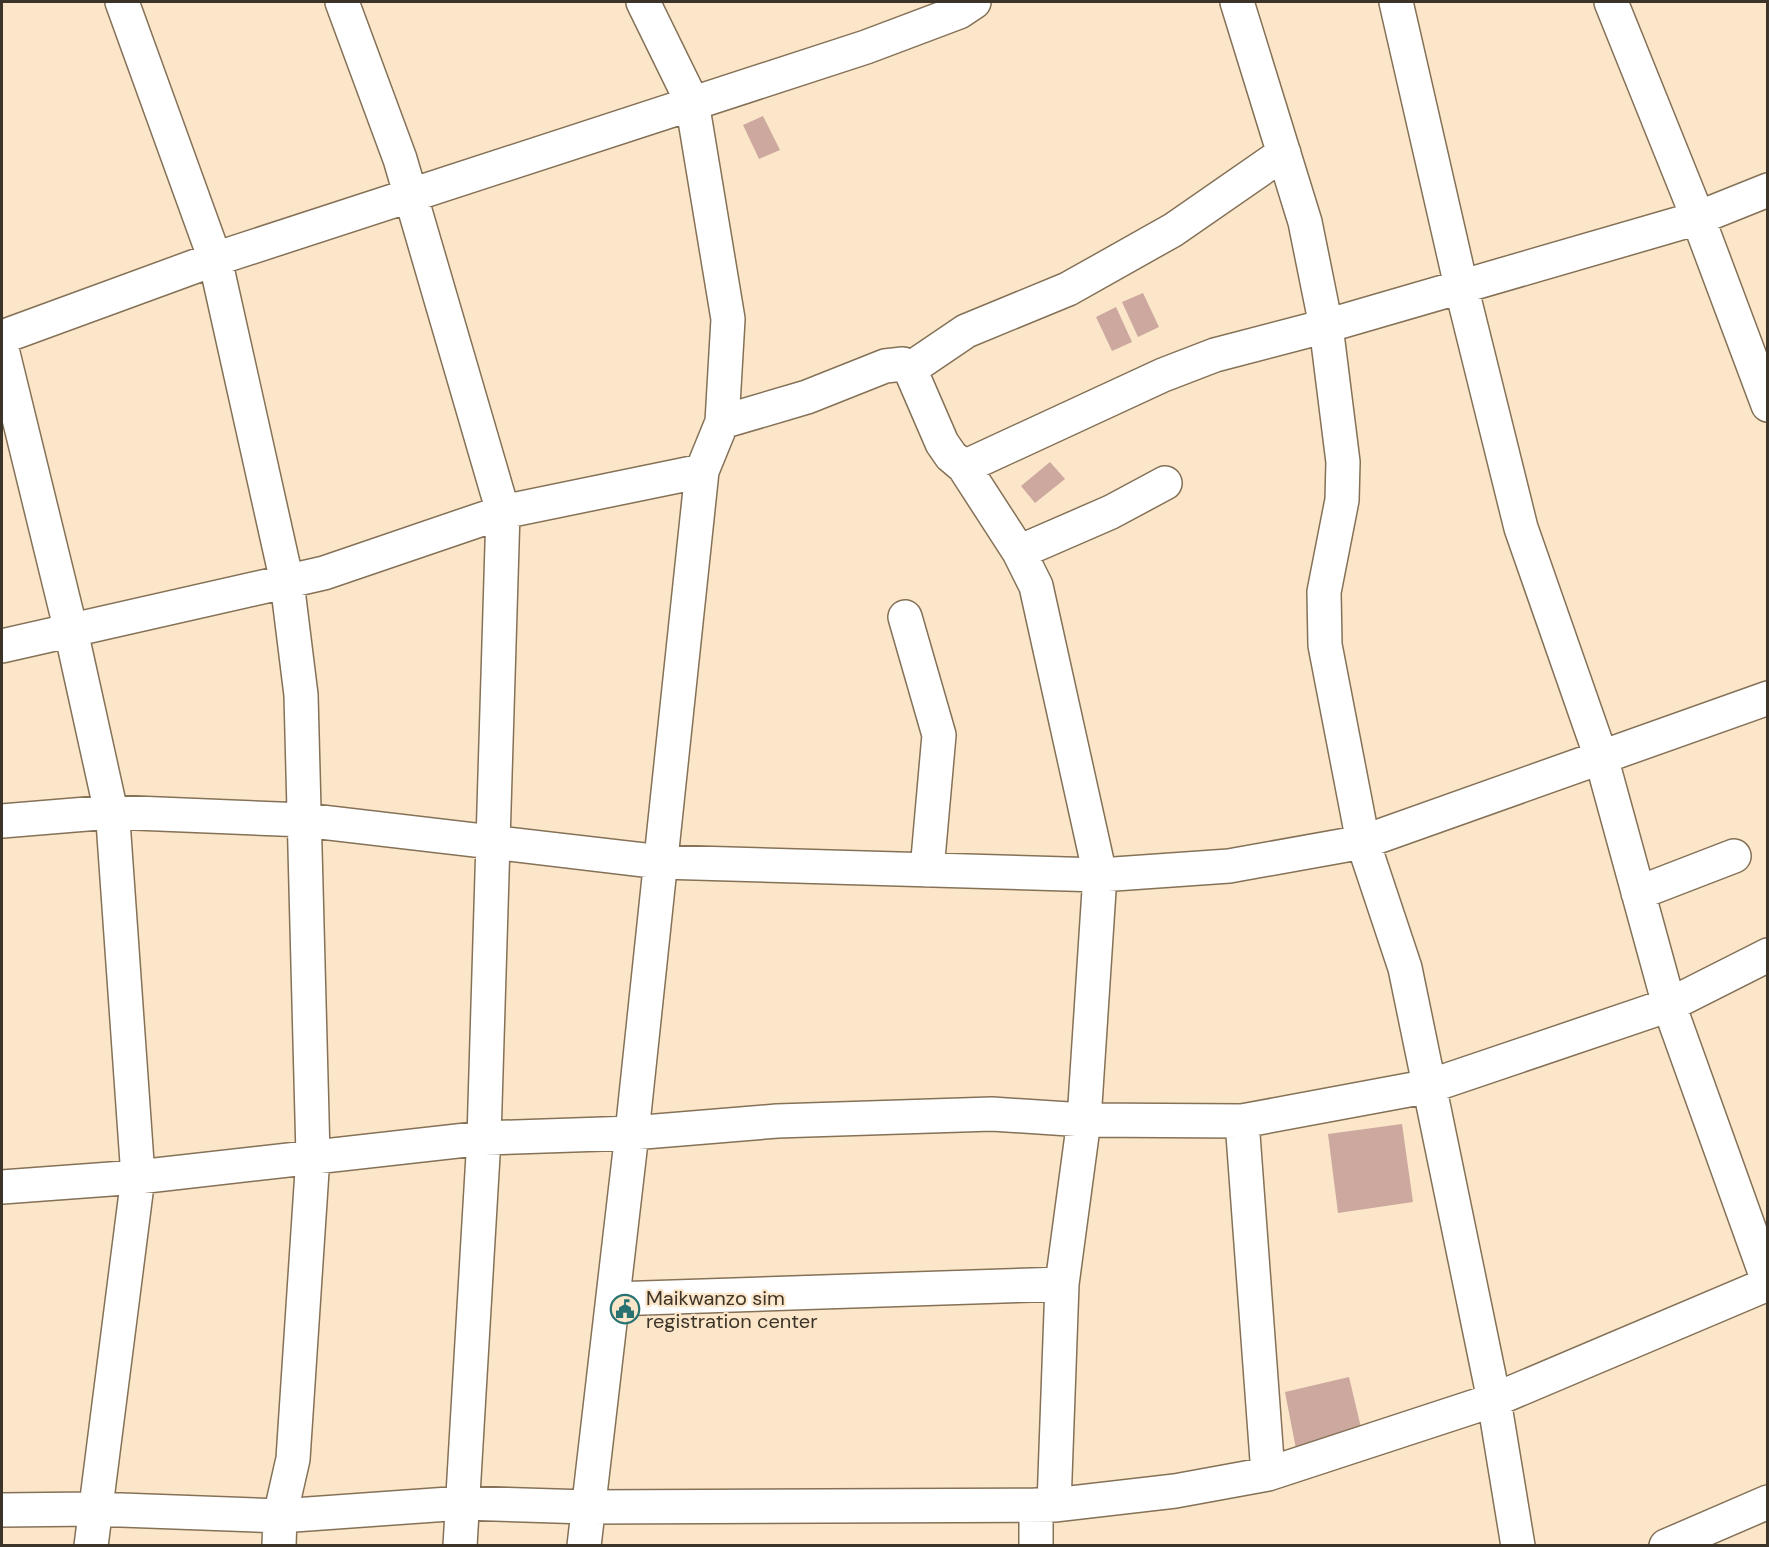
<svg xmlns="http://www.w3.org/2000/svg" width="1769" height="1547" font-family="'DM Sans',sans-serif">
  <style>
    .building { fill: #cca89e }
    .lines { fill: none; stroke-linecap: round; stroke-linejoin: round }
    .minor-casing { stroke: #847157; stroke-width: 36 }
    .minor { stroke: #fff; stroke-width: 33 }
    .labels { text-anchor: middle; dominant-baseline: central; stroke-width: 4.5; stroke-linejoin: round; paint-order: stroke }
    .poi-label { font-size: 20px; fill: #3c3429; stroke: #fce6c9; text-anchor: start }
  </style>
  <rect width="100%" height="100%" fill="#fce6c9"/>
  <path class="building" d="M763,116L780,150L759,159L743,125Z
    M1143,293L1159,327L1138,337L1122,302Z
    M1116,307L1132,342L1112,351L1096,317Z
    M1050,462L1065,479L1035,503L1021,486Z
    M1402,1124L1413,1202L1338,1213L1328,1134Z
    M1349,1377L1363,1436L1296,1449L1285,1392Z"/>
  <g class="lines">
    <g class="minor-casing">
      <path id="minor" d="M122,2L215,259L287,582L301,695L313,1156L293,1459L280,1516L279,1546
        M342,2L400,159L503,512L484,1138L460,1546
        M1237,2L1305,222L1326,326L1343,462L1342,500L1324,592L1325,645L1363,842L1405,968L1494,1400L1518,1546
        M1396,2L1461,286L1521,528L1601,757L1669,1005L1768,1281
        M1611,2L1698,218L1768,405
        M2,337L215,259L866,47L959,12L974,2
        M2,349L71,631L113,821L138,1177L91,1546
        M910,369L966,331L1068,289L1173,230L1284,153
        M722,422L807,397L885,366L903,364L910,369L942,443L951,456L964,467L1019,552L1036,586L1100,875L1084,1120L1062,1284L1054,1505
        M964,467L1163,375L1215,355L1326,326L1698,218L1768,190
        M1019,552L1111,512L1165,483
        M905,617L939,735L927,870
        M2,646L324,573L503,512L702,471
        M2,821L111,812L304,820L661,862L1100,875L1229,866L1363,842L1768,698
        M1638,893L1734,856
        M1242,1121L1268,1474
        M2,1187L138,1177L484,1138L632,1133L777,1121L992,1114L1084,1120L1242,1121L1430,1086L1669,1005L1768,955
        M613,1299L1062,1284
        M1036,1505V1546
        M2,1510L94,1509L280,1516L463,1503L587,1507L1054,1505L1175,1491L1268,1474L1494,1400L1768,1284
        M584,1546L632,1133L702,471L722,422L728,319L692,102L643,2
        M1666,1546L1768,1502"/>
    </g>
    <use href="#minor" class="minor"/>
  </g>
  <defs>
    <g id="civic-ring" transform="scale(1.5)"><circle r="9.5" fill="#fce6c9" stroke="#287372" stroke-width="1.5"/><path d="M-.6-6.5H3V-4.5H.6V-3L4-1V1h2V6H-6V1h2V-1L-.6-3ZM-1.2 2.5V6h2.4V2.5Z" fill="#287372"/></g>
  </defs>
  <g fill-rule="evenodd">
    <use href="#civic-ring" x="625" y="1309"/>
  </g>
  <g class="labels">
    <g class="poi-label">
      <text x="646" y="1298">Maikwanzo sim<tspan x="646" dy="23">registration center</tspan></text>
    </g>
  </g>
  <rect width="1769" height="1547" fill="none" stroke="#3c3429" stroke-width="6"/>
</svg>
